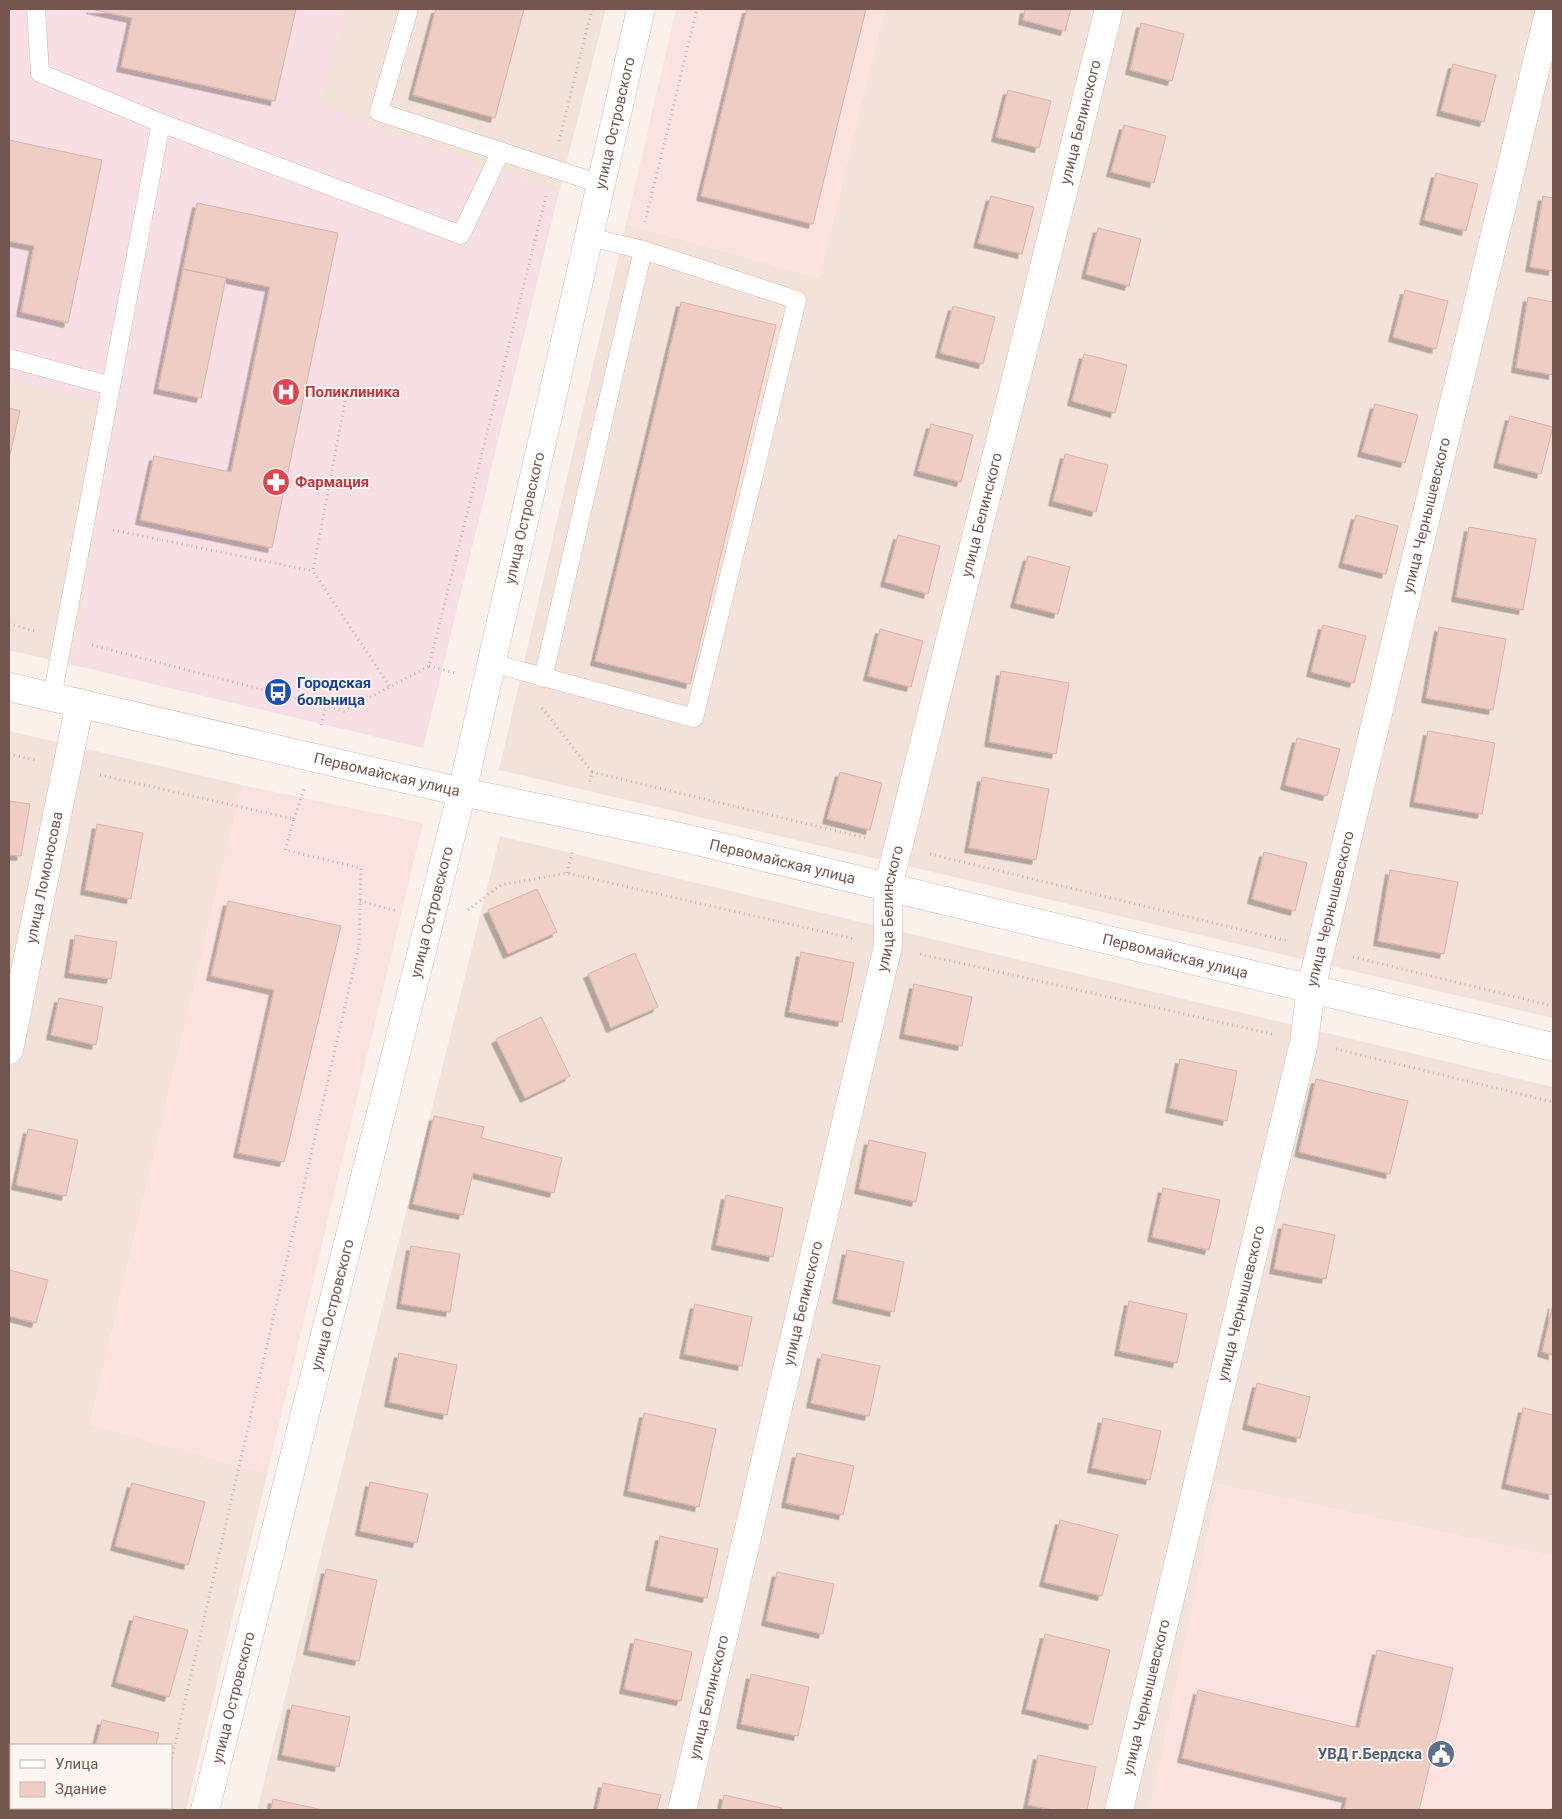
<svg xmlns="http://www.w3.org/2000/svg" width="1562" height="1819" font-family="Roboto,sans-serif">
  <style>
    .residential { fill: #f2e2d9; fill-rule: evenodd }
    .commercial { fill: #fae2df }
    .medical { fill: #f8dee5 }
    .building { fill: #eecdc4; stroke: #dfb2a6; filter: url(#shadow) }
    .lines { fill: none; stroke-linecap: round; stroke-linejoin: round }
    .service-casing { stroke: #cebab3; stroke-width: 19 }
    .minor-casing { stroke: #cebab3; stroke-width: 29 }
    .tertiary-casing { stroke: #cebab3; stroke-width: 29 }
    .secondary-casing { stroke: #d0b9b1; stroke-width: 29 }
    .path { stroke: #d3b0a7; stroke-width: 3; stroke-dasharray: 1 4; stroke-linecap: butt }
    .service { stroke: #fff; stroke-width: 18 }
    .minor { stroke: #fff; stroke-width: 28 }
    .tertiary { stroke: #fff; stroke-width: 28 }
    .secondary { stroke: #fff; stroke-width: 28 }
    .labels { text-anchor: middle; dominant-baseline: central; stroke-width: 4; stroke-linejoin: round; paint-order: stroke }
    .street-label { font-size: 15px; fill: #73564f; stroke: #fdf6f0 }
    .health-label { font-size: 15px; font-weight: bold; fill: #be3a42; stroke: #fdf6f0; text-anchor: start }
    .transit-label { font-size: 15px; font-weight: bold; fill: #164399; stroke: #fdf6f0; text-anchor: start }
    .service-label { font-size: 15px; font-weight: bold; fill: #4e5e75; stroke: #fdf6f0; text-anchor: end }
  </style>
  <defs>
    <filter id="shadow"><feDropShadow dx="-4.5" dy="4.5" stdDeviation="0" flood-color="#0004"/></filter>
  </defs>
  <rect width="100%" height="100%" fill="#fbf1ea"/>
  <path class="residential" d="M345,9H606L559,192L318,105Z
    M885,9H1553V1018L499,770L626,224L819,278Z
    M9,377L116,408L73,665L9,650Z
    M9,731L242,785L90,1424L267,1474L186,1810H9ZM11,1745H171V1808H11Z
    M500,836L1553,1087V1556L1218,1484L1150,1810H257Z"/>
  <path class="commercial" d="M676,9H885L819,278L626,224Z
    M242,785L423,823L267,1474L90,1425Z
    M1218,1484L1553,1556V1810H1150Z"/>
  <path class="medical" d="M9,9H345L318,105L559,192L423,748L73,665L116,408L9,377Z"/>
  <path class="building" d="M91,9H296L275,101L121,67L132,18Z
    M436,9H524L495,118L413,95Z
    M747,9H866L813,224L701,196Z
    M1025,9H1071L1065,31L1023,20Z
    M1141,23L1184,34L1172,81L1130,70Z
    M1453,64L1496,75L1484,122L1441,111Z
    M1008,90L1051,101L1039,148L996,137Z
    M1124,125L1166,136L1154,183L1111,172Z
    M9,140L102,160L68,323L21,312L34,246L9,241Z
    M1436,173L1478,184L1466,231L1424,220Z
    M991,196L1034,207L1022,254L978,243Z
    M1543,196L1553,198V271L1530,267Z
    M197,203L338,233L272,548L140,520L154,456L231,472L270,287L183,269Z
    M1098,228L1141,239L1129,286L1086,274Z
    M183,269L226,278L201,398L158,389Z
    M1405,290L1448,301L1436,349L1393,337Z
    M1528,297L1553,302V375L1516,368Z
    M681,302L776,325L690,684L595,661Z
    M953,306L995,317L983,364L940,353Z
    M1084,354L1127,365L1115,413L1072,401Z
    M1375,404L1418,415L1405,463L1362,452Z
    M9,408L20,411L9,459Z
    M1510,416L1553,427L1541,474L1498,463Z
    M931,424L973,435L961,482L918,471Z
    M1065,454L1108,465L1096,512L1053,501Z
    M1356,515L1398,526L1386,574L1343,563Z
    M1469,527L1536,539L1523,610L1456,597Z
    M898,535L940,546L928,594L885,582Z
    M1028,556L1070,567L1058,614L1015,603Z
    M1323,625L1366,636L1354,683L1311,672Z
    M1439,627L1506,639L1493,710L1426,698Z
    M880,629L923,641L911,687L868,676Z
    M1001,671L1069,683L1056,754L989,742Z
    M1428,731L1495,743L1482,814L1414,802Z
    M1297,738L1340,749L1327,796L1285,785Z
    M840,772L882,783L870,830L827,819Z
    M982,777L1049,789L1036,860L969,848Z
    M9,801L30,804L21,856L9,855Z
    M97,824L143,833L131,899L85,890Z
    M1264,852L1307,863L1295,911L1252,899Z
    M1390,870L1458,882L1444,954L1378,941Z
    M537,889L557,932L508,954L488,910Z
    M228,901L341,926L284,1162L238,1153L274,990L211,976Z
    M75,935L117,942L111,979L69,973Z
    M801,952L854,963L842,1022L789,1012Z
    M635,953L658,1007L611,1028L588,974Z
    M914,984L972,997L962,1046L904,1034Z
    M59,998L103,1007L96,1045L51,1035Z
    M541,1017L570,1076L525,1098L496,1039Z
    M1180,1059L1237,1071L1227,1121L1170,1108Z
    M1316,1079L1408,1101L1390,1174L1299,1152Z
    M434,1116L484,1127L481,1138L562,1158L554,1193L473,1173L463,1215L413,1204Z
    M28,1129L78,1140L66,1196L16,1185Z
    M869,1140L926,1153L916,1202L859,1189Z
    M1163,1188L1220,1200L1209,1250L1152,1237Z
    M726,1195L783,1208L773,1257L716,1245Z
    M1283,1224L1335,1235L1326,1279L1274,1269Z
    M411,1246L460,1254L450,1312L401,1304Z
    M847,1250L904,1262L894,1312L837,1299Z
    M9,1270L48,1280L36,1323L9,1316Z
    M1129,1301L1187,1314L1177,1363L1119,1351Z
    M695,1304L752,1317L742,1366L684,1354Z
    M1553,1304V1355L1542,1352Z
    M399,1353L457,1365L447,1415L389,1402Z
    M822,1354L880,1366L869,1416L811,1403Z
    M1257,1383L1310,1397L1300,1438L1247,1425Z
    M1523,1408L1553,1415V1495L1506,1484Z
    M644,1413L716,1429L699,1507L628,1491Z
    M1103,1418L1161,1431L1150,1480L1092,1468Z
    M797,1453L854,1466L843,1515L786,1503Z
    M370,1482L428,1494L417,1543L360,1531Z
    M132,1483L205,1502L188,1565L115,1546Z
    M1060,1520L1118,1535L1102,1596L1044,1582Z
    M660,1536L718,1549L707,1598L650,1586Z
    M326,1569L377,1580L359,1661L308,1650Z
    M777,1572L834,1584L823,1634L766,1621Z
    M134,1616L188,1630L169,1697L116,1682Z
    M1045,1634L1110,1650L1092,1725L1026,1709Z
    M635,1639L692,1652L681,1701L624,1689Z
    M1377,1650L1453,1668L1419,1810H1344L1347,1798L1182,1758L1198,1690L1359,1728Z
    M751,1674L809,1687L798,1736L741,1724Z
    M292,1705L350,1717L339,1767L282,1755Z
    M102,1720L159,1733L156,1745H96Z
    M1038,1755L1096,1767L1087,1810H1054L1028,1805Z
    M603,1783L661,1795L657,1810H597Z
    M724,1795L782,1808L781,1810H721Z
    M273,1799L323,1810H271Z"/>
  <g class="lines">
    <g class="service-casing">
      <path id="service" d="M36,9L40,73L161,123
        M409,9L379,112L601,184
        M9,358L111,386
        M492,663L694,718L797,300L643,250L589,237
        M543,678L643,250
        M52,697L161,123L461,235L501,151"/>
    </g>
    <g class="minor-casing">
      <g id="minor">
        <path id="s1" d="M9,1050L80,703"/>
        <path id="s2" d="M682,1810L888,946V887L1109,9"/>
        <path id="s3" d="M1119,1810L1304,1042L1311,988L1550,9"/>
      </g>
    </g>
    <g class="tertiary-casing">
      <g id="tertiary">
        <path id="s4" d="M462,792L680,837L1553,1047"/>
        <path id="s5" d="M205,1810L462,792L641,9"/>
      </g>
    </g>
    <g class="secondary-casing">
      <g id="secondary">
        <path id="s6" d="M9,687L462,792"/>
      </g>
    </g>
    <path class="path" d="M559,141L592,9
      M645,222L697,9
      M346,396L313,571L390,687
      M113,530L313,571
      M9,624L35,631
      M92,645L344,711L429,666L546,196
      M429,666L455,673
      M542,708L592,772L589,785
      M321,725L326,706
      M9,754L35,760
      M592,772L866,838
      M100,775L294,819L285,850L361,868L359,946L171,1762
      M294,819L304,789
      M930,854L1288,941
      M567,873L573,849
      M360,901L397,911
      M468,910L501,885L567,873L855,939
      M920,954L1272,1034
      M1353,957L1553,1006
      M1336,1049L1553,1102
      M160,1810L161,1808
      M1552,1810L1553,1807"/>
    <use href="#service" class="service"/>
    <use href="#minor" class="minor"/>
    <use href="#tertiary" class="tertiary"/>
    <use href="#secondary" class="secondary"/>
  </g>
  <defs>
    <g id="hospital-disc" transform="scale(1.4375)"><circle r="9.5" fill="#e0444e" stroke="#fdf6f0"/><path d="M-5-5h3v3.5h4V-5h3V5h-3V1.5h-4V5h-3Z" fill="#fff"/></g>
    <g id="pharmacy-disc" transform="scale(1.4375)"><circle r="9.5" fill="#e0444e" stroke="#fdf6f0"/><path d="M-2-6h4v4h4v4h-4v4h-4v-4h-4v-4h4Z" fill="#fff"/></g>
    <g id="bus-disc" transform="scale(1.4375)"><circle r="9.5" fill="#1a4fb4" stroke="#fdf6f0"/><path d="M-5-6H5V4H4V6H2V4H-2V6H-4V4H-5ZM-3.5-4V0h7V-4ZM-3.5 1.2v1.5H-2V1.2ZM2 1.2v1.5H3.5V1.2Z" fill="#fff"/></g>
    <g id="civic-disc" transform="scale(1.4375)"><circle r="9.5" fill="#5c6f8a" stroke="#fdf6f0"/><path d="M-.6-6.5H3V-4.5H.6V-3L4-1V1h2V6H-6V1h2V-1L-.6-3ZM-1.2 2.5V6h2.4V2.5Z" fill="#fff"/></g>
  </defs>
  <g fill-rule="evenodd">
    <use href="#hospital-disc" x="286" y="392"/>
    <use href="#pharmacy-disc" x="276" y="482"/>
    <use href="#bus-disc" x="278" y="692"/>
    <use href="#civic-disc" x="1441" y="1754"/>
  </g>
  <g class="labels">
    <g class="street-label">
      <text stroke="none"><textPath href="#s2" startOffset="1736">улица Белинского</textPath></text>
      <text stroke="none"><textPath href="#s5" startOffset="1736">улица Островского</textPath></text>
      <text stroke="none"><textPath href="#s2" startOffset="1331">улица Белинского</textPath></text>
      <text stroke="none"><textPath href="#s3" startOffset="1331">улица Чернышевского</textPath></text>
      <text stroke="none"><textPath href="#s5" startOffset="1331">улица Островского</textPath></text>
      <text stroke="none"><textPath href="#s6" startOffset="388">Первомайская улица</textPath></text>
      <text stroke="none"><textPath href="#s4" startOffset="328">Первомайская улица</textPath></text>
      <text stroke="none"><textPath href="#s1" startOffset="176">улица Ломоносова</textPath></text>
      <text stroke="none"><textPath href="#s2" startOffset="926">улица Белинского</textPath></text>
      <text stroke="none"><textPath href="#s3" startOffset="926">улица Чернышевского</textPath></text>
      <text stroke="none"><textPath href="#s5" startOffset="926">улица Островского</textPath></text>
      <text stroke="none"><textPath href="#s4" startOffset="732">Первомайская улица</textPath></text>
      <text stroke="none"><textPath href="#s2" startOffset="521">улица Белинского</textPath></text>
      <text stroke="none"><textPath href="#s3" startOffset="521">улица Чернышевского</textPath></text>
      <text stroke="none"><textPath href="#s5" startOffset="521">улица Островского</textPath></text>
      <text stroke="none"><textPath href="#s5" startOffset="116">улица Островского</textPath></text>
      <text stroke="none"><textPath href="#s2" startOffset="116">улица Белинского</textPath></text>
      <text stroke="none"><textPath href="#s3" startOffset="116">улица Чернышевского</textPath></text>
    </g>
    <g class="health-label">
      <text x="305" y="392">Поликлиника</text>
      <text x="295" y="482">Фармация</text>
    </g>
    <g class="transit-label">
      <text x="297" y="683">Городская<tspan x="297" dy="17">больница</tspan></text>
    </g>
    <g class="service-label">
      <text x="1422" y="1754">УВД г.Бердска</text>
    </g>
  </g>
  <rect width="1562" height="1819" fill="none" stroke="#73564f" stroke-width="20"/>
  <rect x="10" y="1744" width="162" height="65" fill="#fdf6f0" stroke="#c6b6b0"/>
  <rect x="20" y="1760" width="25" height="8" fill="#ffffff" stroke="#c6b6b0"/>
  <text x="55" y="1769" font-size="15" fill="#73564f">Улица</text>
  <rect x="20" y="1782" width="25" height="15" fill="#eecdc4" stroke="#c6b6b0"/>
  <text x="55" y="1794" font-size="15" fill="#73564f">Здание</text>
</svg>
